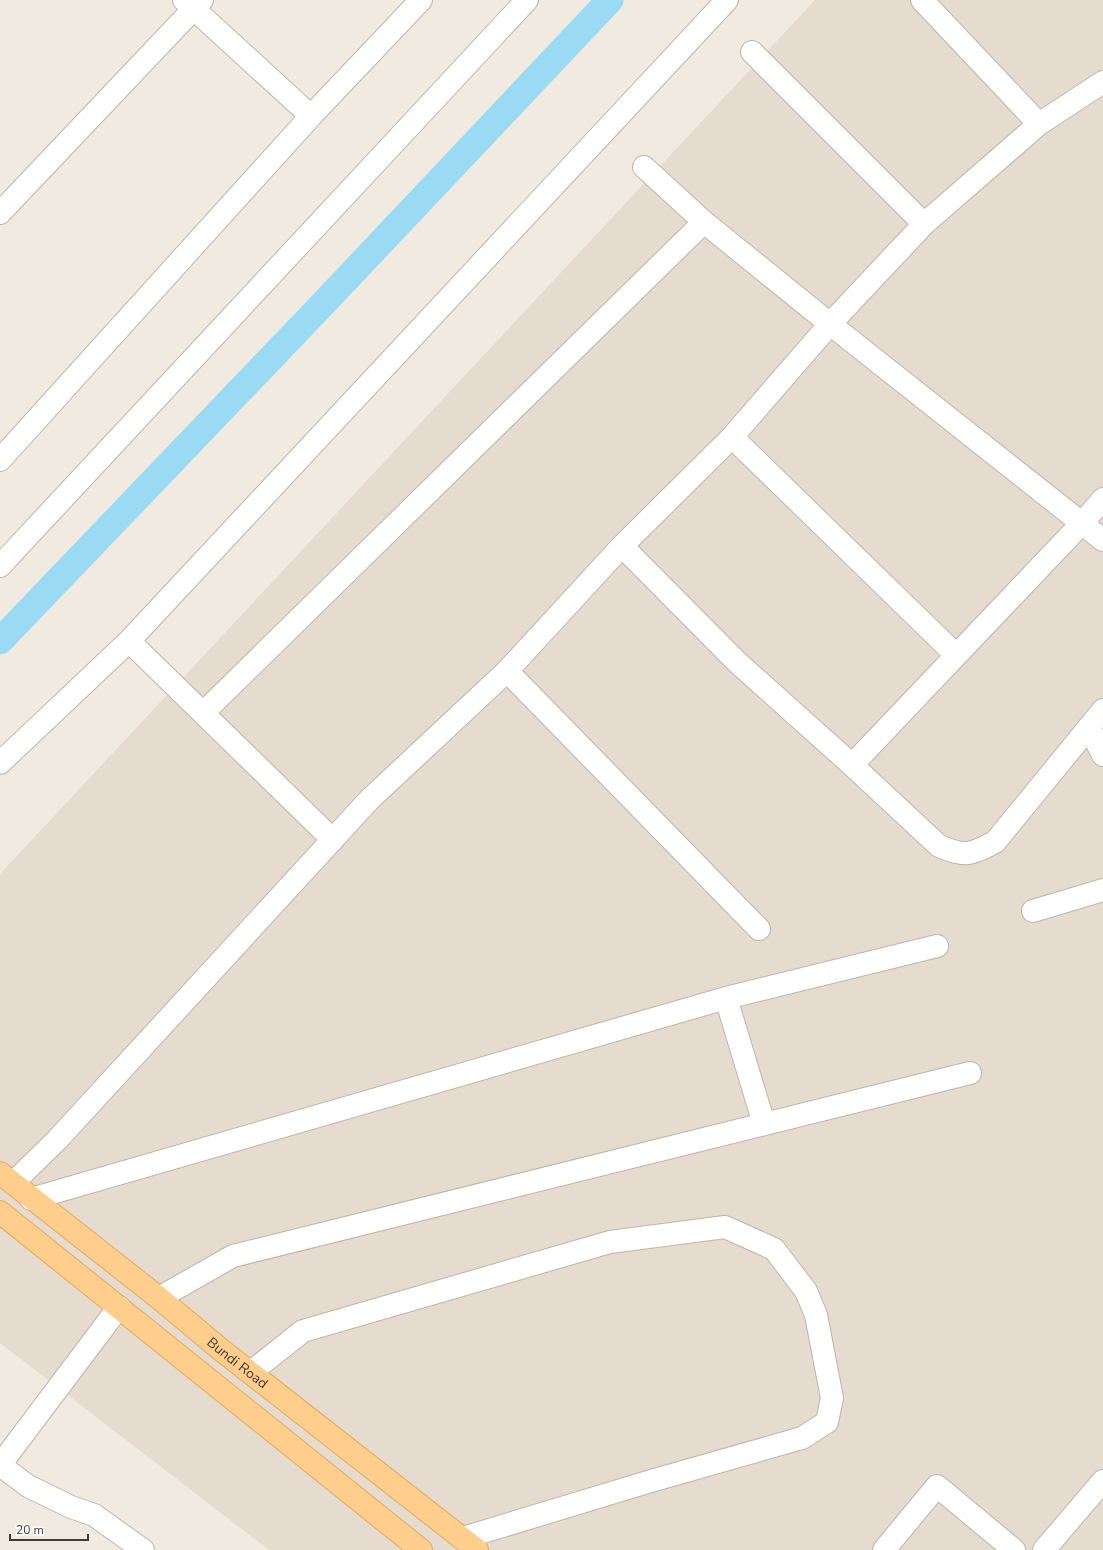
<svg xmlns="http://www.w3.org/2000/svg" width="1103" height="1550" font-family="'Nunito Sans',sans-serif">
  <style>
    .residential { fill: #e6dbcf }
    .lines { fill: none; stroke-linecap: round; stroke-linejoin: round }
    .canal { stroke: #9adaf2; stroke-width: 27 }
    .minor-casing { stroke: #c0b4a7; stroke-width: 24 }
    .major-casing { stroke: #e6a95a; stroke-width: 24 }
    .minor { stroke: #fff; stroke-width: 22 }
    .major { stroke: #ffce8d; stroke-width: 22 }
    .labels { text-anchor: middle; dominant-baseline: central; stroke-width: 3; stroke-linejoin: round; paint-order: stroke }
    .street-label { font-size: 14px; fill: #433a32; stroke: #fff }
  </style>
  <rect width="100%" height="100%" fill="#f1eae1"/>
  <path class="residential" d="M815,0H1103V1550H269L0,1343V874Z"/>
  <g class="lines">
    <path class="canal" d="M0,641L320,307L610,0"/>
    <g class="minor-casing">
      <path id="minor" d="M184,0L311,116
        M922,0L1039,124
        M752,52L924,224
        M644,167L704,222
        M0,213L202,0
        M732,437L956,655
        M0,460L311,116L421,0
        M622,546L737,662L852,765L939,846C966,857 970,855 995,842L1103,710
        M0,566L527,0
        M129,641L333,840
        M507,671L759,929
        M203,713L704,222L830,324L1103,540
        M1089,727L1103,755
        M0,763L129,641L727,0
        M852,765L1083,522L1103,499
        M1033,911L1103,890
        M726,998L764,1124
        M13,1183L57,1140L369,800L507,671L622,546L732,437L830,324L924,224L1039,124L1103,82
        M31,1199L726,998L937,946
        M159,1298L233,1256L970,1073
        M251,1372L303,1331L610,1242L725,1227L774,1249L806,1291L816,1315L832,1398L827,1422L802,1438L651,1481L463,1538
        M0,1465L119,1307
        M0,1465L28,1486L71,1507L94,1515L143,1550
        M884,1550L937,1486L1014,1550
        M1044,1550L1103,1481"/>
    </g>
    <g class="major-casing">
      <g id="major">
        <path id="s1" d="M0,1173L159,1298L220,1349L477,1550"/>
        <path d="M0,1212L421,1550"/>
      </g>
    </g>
    <use href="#minor" class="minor"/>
    <use href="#major" class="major"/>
  </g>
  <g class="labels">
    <g class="street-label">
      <text stroke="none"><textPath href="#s1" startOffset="304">Bundi Road</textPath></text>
    </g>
  </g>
  <path d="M10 1534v6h78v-6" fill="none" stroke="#433a32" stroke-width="2"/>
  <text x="16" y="1534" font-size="12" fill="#433a32" stroke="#ffffff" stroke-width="3" paint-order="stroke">20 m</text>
</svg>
